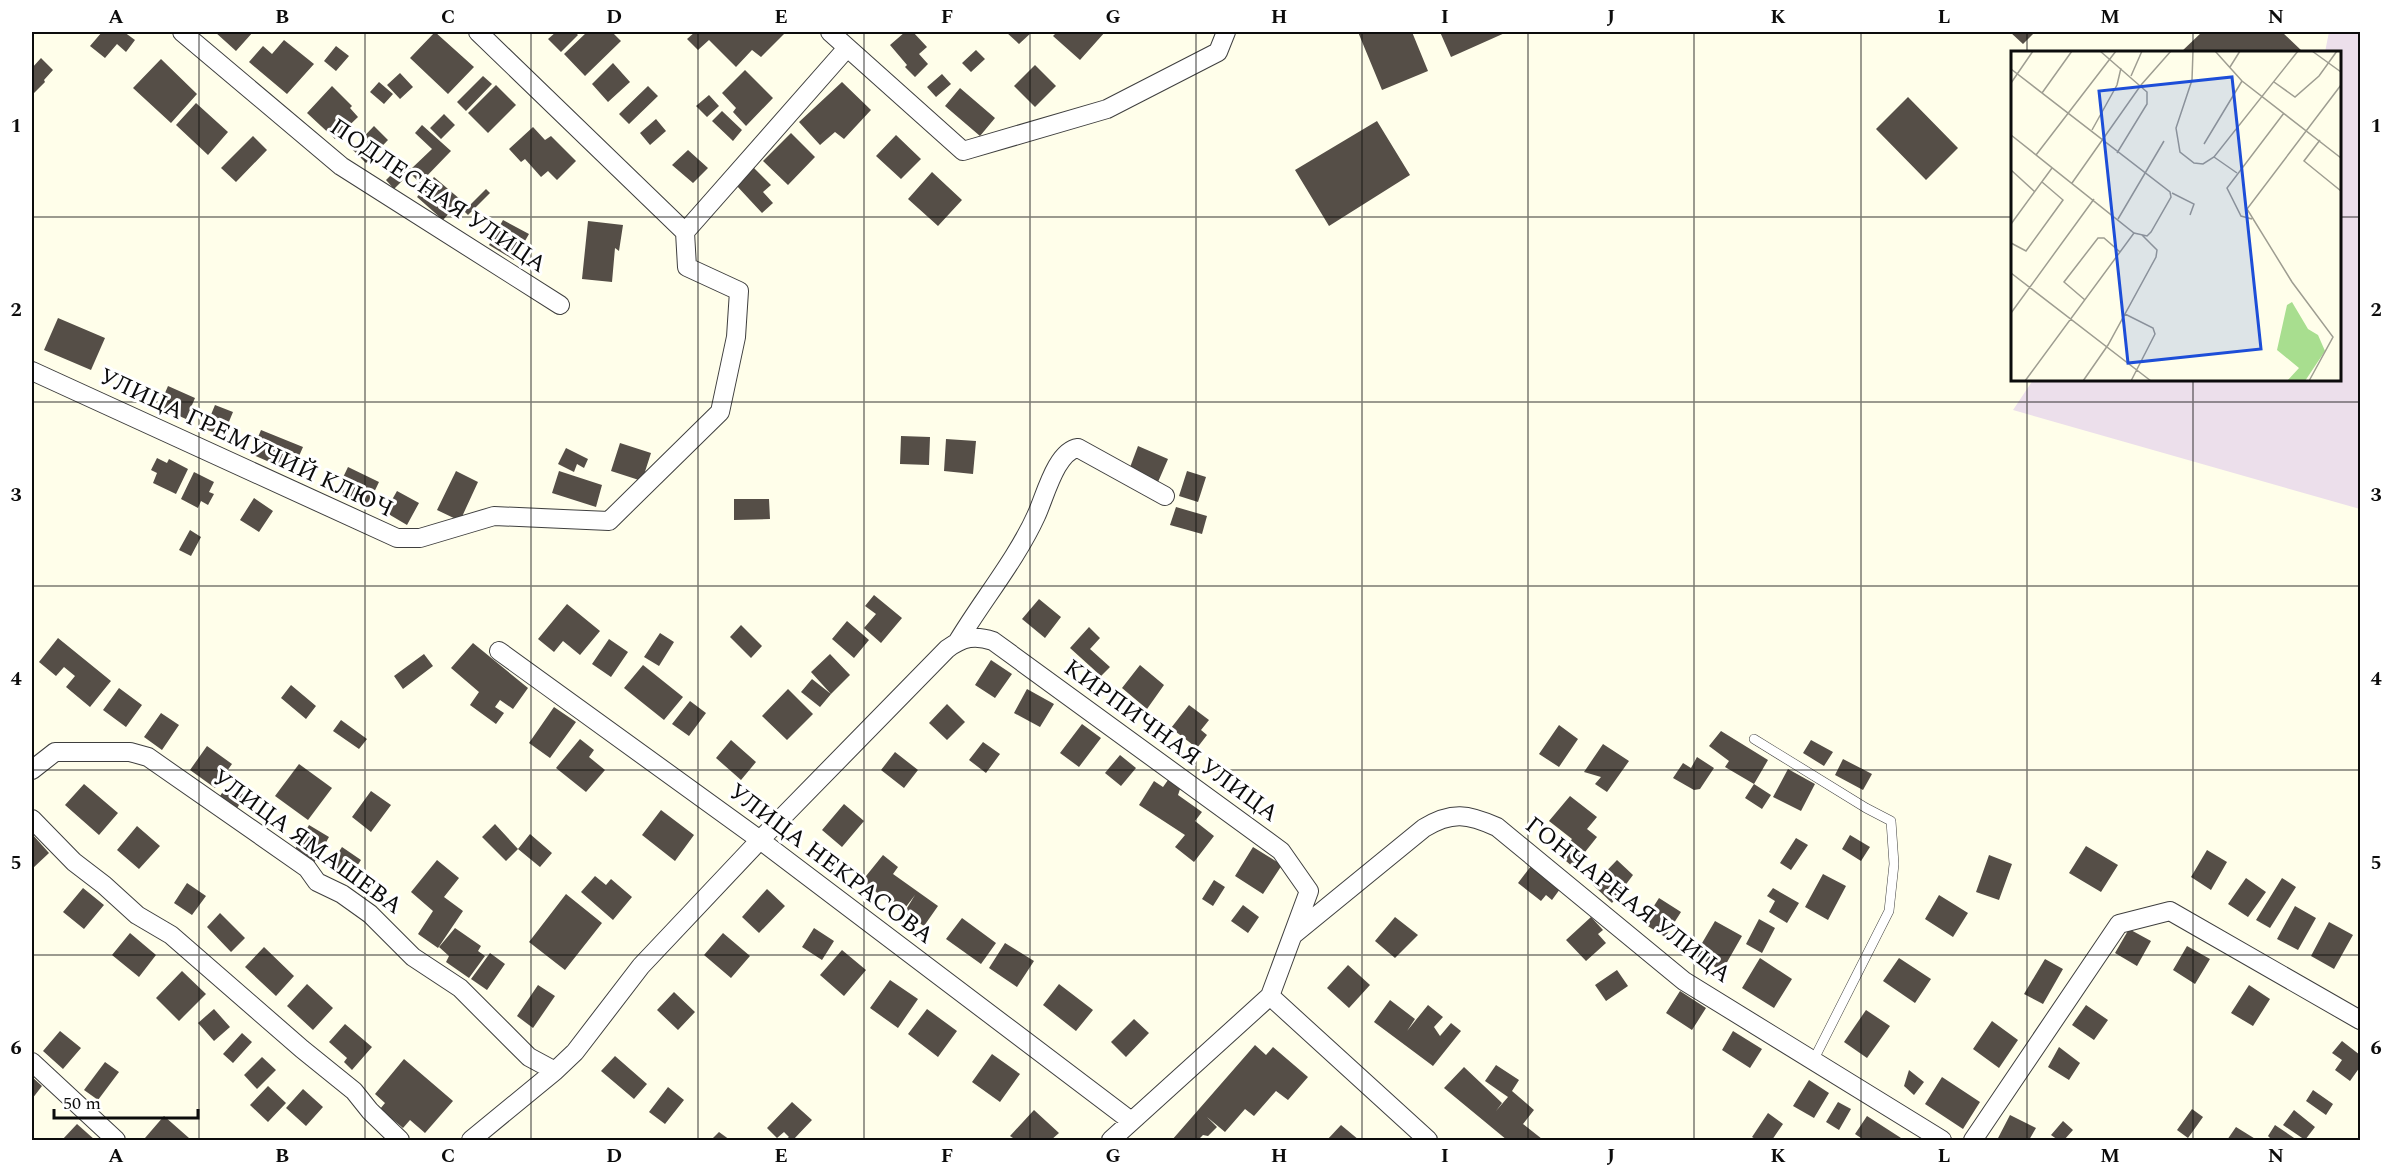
<svg xmlns="http://www.w3.org/2000/svg" width="2392" height="1172" font-family="Spectral,serif">
  <style>
    .industrial { fill: #ecdfeb }
    .building { fill: #554e47 }
    .lines { fill: none; stroke-linecap: round; stroke-linejoin: round }
    .lane-casing { stroke: #3f3f3f; stroke-width: 10 }
    .street-casing { stroke: #3f3f3f; stroke-width: 20 }
    .lane { stroke: #fff; stroke-width: 9 }
    .street { stroke: #fff; stroke-width: 18 }
    .grid { fill: none; stroke: #0c0c0c; stroke-width: 1.5; stroke-opacity: 0.55 }
    .labels { text-anchor: middle; dominant-baseline: central; stroke-width: 6; stroke-linejoin: round; paint-order: stroke }
    .street-label { font-size: 24px; fill: #0c0c0c; stroke: #fff }
    .inset-road { fill: none; stroke: #9e9d91; stroke-width: 1.5 }
    .view { fill: #1d4ed8; fill-opacity: 0.15; stroke: #1d4ed8; stroke-width: 3 }
    .inset-edge { fill: none; stroke: #0c0c0c; stroke-width: 3 }
    .neatline { fill: none; stroke: #0c0c0c; stroke-width: 2 }
    .grid-label { font-size: 20px; text-anchor: middle; font-weight: bold; fill: #0c0c0c }
  </style>
  <rect width="100%" height="100%" fill="#fffeea"/>
  <path class="industrial" d="M2329,32H2360V509L2013,410L2033,380H2340V52H2325Z"/>
  <path class="building" d="M102,32H124L135,40L126,52L117,44L105,58L90,46Z
    M215,32H253L236,51Z
    M435,32L474,67L448,94L410,58Z
    M556,32H575L578,35L561,52L548,39Z
    M587,32H612L621,41L585,76L564,54Z
    M695,32H786L761,57L752,50L736,67L709,40L698,50L687,39Z
    M905,32H913L927,47L919,54L928,64L915,77L905,67L907,65L890,45Z
    M1006,32H1032L1019,44Z
    M1057,32H1105L1080,60L1053,36Z
    M1358,32H1412L1428,71L1382,90Z
    M1440,32H1507L1451,57Z
    M2010,32H2035L2023,44Z
    M2202,32H2282L2303,52H2181Z
    M284,40L314,64L287,94L249,62L263,46L272,54Z
    M336,46L349,56L336,71L324,61Z
    M976,50L985,59L971,72L962,63Z
    M41,58L53,70L44,80L45,82L32,95V68Z
    M161,59L197,94L171,123L133,88Z
    M613,63L630,82L608,102L592,84Z
    M1035,65L1056,86L1035,107L1014,86Z
    M745,70L773,98L746,126L733,112L736,108L722,93Z
    M400,73L413,87L400,99L387,85Z
    M942,74L951,84L936,97L927,87Z
    M483,76L492,84L466,111L457,102Z
    M379,82L393,94L384,104L370,92Z
    M842,82L871,110L844,139L835,132L820,145L799,122Z
    M496,85L516,105L488,133L468,113Z
    M332,86L352,106L350,108L358,117L335,139L307,113Z
    M648,86L658,96L629,124L619,114Z
    M960,88L995,118L980,136L945,106Z
    M709,95L719,106L707,117L696,106Z
    M1908,97L1958,148L1926,180L1876,129Z
    M196,103L228,132L208,155L176,125Z
    M722,111L742,130L733,141L712,121Z
    M444,114L455,125L441,139L430,128Z
    M656,119L666,131L650,145L640,133Z
    M1377,121L1410,175L1329,226L1295,170Z
    M422,125L451,151L420,183L410,173L394,189L386,180L404,162L411,169L432,149L415,133Z
    M374,126L388,140L366,163L352,149Z
    M533,127L545,140L551,136L576,161L557,180L548,171L541,177L525,159L521,162L509,149Z
    M791,133L815,157L788,185L763,161Z
    M896,135L921,159L901,179L876,156Z
    M253,136L267,150L236,182L221,168Z
    M688,150L708,168L693,183L672,165Z
    M754,168L771,185L763,192L773,203L762,213L736,185Z
    M932,172L962,200L938,226L908,199Z
    M434,177L461,200L443,220L417,197Z
    M486,189L490,193L468,215L464,211Z
    M503,220L529,234L514,260L489,245Z
    M588,221L623,225L619,251L615,248L612,282L582,279Z
    M58,318L105,338L91,370L44,350Z
    M168,386L195,398L186,419L159,407Z
    M215,405L233,412L223,436L205,429Z
    M261,430L303,447L292,472L251,454Z
    M901,436L930,437L929,465L900,464Z
    M946,439L976,441L973,474L944,471Z
    M620,443L651,453L642,481L611,471Z
    M1138,446L1168,459L1158,482L1129,470Z
    M566,448L588,459L584,468L577,464L574,472L558,464Z
    M157,458L167,463L169,459L188,469L176,494L153,483L157,473L151,470Z
    M348,467L379,482L367,507L336,492Z
    M456,471L478,482L460,521L437,510Z
    M559,471L602,485L596,507L552,493Z
    M1187,471L1206,477L1198,502L1179,496Z
    M194,472L214,482L209,492L214,494L208,505L201,501L198,508L181,499Z
    M397,491L419,503L407,525L385,512Z
    M254,498L273,511L259,532L240,520Z
    M734,499H769L770,519L734,520Z
    M1176,507L1207,516L1202,534L1170,525Z
    M190,530L201,537L191,556L179,550Z
    M874,595L902,618L881,643L864,628L876,614L865,606Z
    M1039,599L1061,617L1045,638L1022,619Z
    M567,604L600,631L580,655L563,641L554,652L538,639Z
    M847,621L869,640L854,658L832,639Z
    M741,625L762,646L751,658L730,637Z
    M1089,627L1100,638L1090,649L1110,667L1101,676L1070,648Z
    M660,633L674,642L659,666L644,657Z
    M58,638L111,681L90,707L66,687L75,676L64,667L56,676L39,662Z
    M609,639L628,652L611,677L592,664Z
    M473,643L528,688L513,709L500,700L495,707L504,713L496,724L470,705L479,692L451,668Z
    M424,654L433,666L403,689L394,676Z
    M830,654L850,675L831,694L811,672Z
    M991,660L1012,674L995,698L975,685Z
    M643,665L683,697L664,720L624,688Z
    M1140,665L1164,685L1147,709L1122,688Z
    M812,679L831,694L820,707L801,692Z
    M291,685L316,706L306,719L281,698Z
    M119,688L142,705L126,727L103,710Z
    M788,689L813,714L787,740L762,716Z
    M1027,689L1054,704L1040,727L1014,713Z
    M690,701L706,713L689,736L672,724Z
    M947,704L965,722L947,740L929,723Z
    M1189,705L1209,720L1201,730L1207,735L1197,748L1171,728Z
    M554,707L576,722L550,758L529,743Z
    M161,713L179,725L162,750L144,737Z
    M341,720L367,739L359,749L333,731Z
    M1082,724L1101,738L1079,767L1060,753Z
    M1559,725L1578,739L1559,767L1539,754Z
    M1721,731L1768,760L1754,784L1771,795L1762,809L1745,798L1754,784L1725,767L1729,761L1709,746Z
    M580,739L594,750L589,757L605,770L586,792L556,768Z
    M731,740L756,762L741,780L716,758Z
    M1811,740L1833,752L1824,766L1803,753Z
    M983,742L1000,754L986,773L969,760Z
    M1603,744L1629,761L1607,792L1595,784L1601,777L1584,772Z
    M207,746L232,764L215,788L190,770Z
    M895,752L918,770L904,788L881,770Z
    M1120,755L1136,768L1121,786L1105,773Z
    M1697,757L1714,768L1700,789L1694,790L1673,778L1683,763L1691,768Z
    M1843,759L1872,774L1863,790L1835,775Z
    M299,764L332,788L308,820L275,796Z
    M1788,769L1815,784L1801,811L1773,797Z
    M1168,780L1180,789L1178,795L1202,812L1195,821L1214,836L1194,862L1175,847L1185,835L1139,805L1154,781L1163,787Z
    M84,784L118,813L99,835L65,805Z
    M224,790L234,796L237,791L245,795L236,810L218,799Z
    M371,791L391,805L371,832L352,817Z
    M1570,796L1597,817L1587,829L1597,837L1573,867L1559,855L1572,839L1549,821Z
    M844,804L864,821L842,847L822,830Z
    M661,810L694,835L675,861L642,835Z
    M495,824L518,849L506,861L482,837Z
    M309,825L329,837L314,863L294,851Z
    M137,826L160,846L139,869L117,850Z
    M32,834L49,853L32,869Z
    M530,834L552,853L540,867L518,849Z
    M1850,835L1870,847L1861,861L1842,849Z
    M1796,838L1808,845L1791,870L1780,863Z
    M2086,846L2118,865L2101,892L2069,873Z
    M342,847L361,860L347,881L328,868Z
    M1253,847L1282,865L1263,894L1235,876Z
    M2207,850L2227,862L2211,890L2191,877Z
    M883,855L898,867L893,874L938,906L924,926L904,913L915,895L902,912L862,881Z
    M1989,855L2012,864L1999,900L1976,892Z
    M437,860L459,878L444,897L463,911L438,948L418,934L433,911L411,892Z
    M1617,860L1633,875L1612,903L1593,885Z
    M1531,866L1560,889L1552,900L1546,895L1541,901L1518,883Z
    M1823,874L1846,886L1828,920L1805,907Z
    M595,876L606,885L611,879L632,897L613,920L581,892Z
    M2246,878L2266,892L2248,917L2228,904Z
    M2282,878L2296,887L2270,928L2256,920Z
    M1214,880L1225,887L1213,906L1202,899Z
    M187,883L206,896L192,915L174,903Z
    M83,888L104,905L84,929L63,912Z
    M1773,888L1799,903L1787,923L1769,912L1775,901L1767,896Z
    M767,889L785,906L759,933L742,917Z
    M566,894L602,923L565,970L529,942Z
    M1939,895L1968,913L1953,937L1925,919Z
    M1659,898L1681,912L1665,937L1643,923Z
    M1243,905L1259,917L1248,933L1231,921Z
    M2295,906L2316,918L2298,950L2277,939Z
    M220,913L245,938L231,952L207,927Z
    M1395,917L1418,935L1395,958L1375,941Z
    M1591,917L1603,930L1598,934L1606,943L1586,961L1566,940Z
    M962,918L996,943L981,964L946,939Z
    M1759,919L1775,928L1762,953L1746,944Z
    M1715,921L1742,936L1722,971L1695,955Z
    M2329,922L2353,935L2334,969L2311,956Z
    M455,928L481,946L478,951L485,956L469,978L446,962L449,956L439,947Z
    M814,928L834,941L822,960L802,947Z
    M2129,929L2151,941L2137,966L2115,953Z
    M130,933L156,955L139,977L112,955Z
    M723,933L750,956L731,978L704,955Z
    M1005,943L1034,961L1017,987L989,968Z
    M2187,946L2210,959L2195,984L2173,970Z
    M264,947L294,976L276,996L245,967Z
    M842,950L866,970L844,996L820,975Z
    M490,953L505,964L487,990L471,979Z
    M1760,958L1792,979L1774,1008L1742,988Z
    M1899,958L1931,979L1915,1003L1883,981Z
    M2045,959L2063,969L2043,1004L2024,994Z
    M1348,965L1370,985L1349,1008L1327,988Z
    M1617,970L1628,986L1606,1001L1595,985Z
    M182,971L206,994L179,1021L156,998Z
    M890,980L918,999L898,1028L870,1008Z
    M307,984L333,1008L313,1030L287,1006Z
    M1059,984L1093,1010L1076,1031L1043,1005Z
    M538,985L555,996L533,1028L517,1016Z
    M2249,985L2270,999L2253,1026L2231,1013Z
    M1680,991L1706,1008L1692,1030L1666,1013Z
    M674,992L695,1012L678,1030L657,1010Z
    M1390,1000L1415,1019L1407,1031L1428,1005L1443,1017L1434,1027L1440,1036L1451,1023L1461,1031L1433,1066L1374,1022Z
    M2086,1005L2108,1020L2094,1040L2072,1025Z
    M214,1009L230,1027L214,1041L198,1023Z
    M927,1009L957,1031L938,1057L908,1034Z
    M1866,1010L1890,1026L1867,1058L1844,1042Z
    M1134,1019L1149,1033L1126,1057L1111,1042Z
    M1992,1021L2018,1040L1999,1068L1973,1049Z
    M345,1024L372,1047L352,1070L344,1062L347,1058L329,1042Z
    M60,1031L81,1048L63,1069L43,1051Z
    M1733,1031L1762,1049L1750,1068L1722,1050Z
    M242,1033L252,1042L233,1063L223,1054Z
    M2342,1041L2360,1055V1067L2350,1081L2335,1070L2342,1060L2332,1053Z
    M1255,1045L1266,1055L1273,1047L1308,1077L1288,1100L1276,1091L1254,1116L1245,1109L1225,1132L1207,1117L1217,1127L1208,1136L1203,1135L1198,1140H1172Z
    M2059,1047L2080,1063L2069,1080L2048,1067Z
    M992,1054L1020,1074L1000,1102L972,1082Z
    M615,1056L647,1084L634,1099L601,1071Z
    M262,1057L276,1070L257,1089L244,1075Z
    M404,1059L453,1101L425,1133L410,1120L403,1128L380,1109L385,1103L375,1094Z
    M105,1062L119,1072L98,1100L84,1090Z
    M1496,1065L1519,1080L1512,1091L1534,1110L1523,1124L1542,1139L1541,1140H1507L1444,1088L1464,1067L1502,1103L1496,1111L1508,1097L1485,1081Z
    M1909,1070L1924,1082L1914,1095L1904,1086Z
    M32,1077L42,1086L32,1099Z
    M1942,1077L1980,1102L1963,1129L1925,1104Z
    M1809,1080L1829,1093L1814,1118L1793,1106Z
    M268,1086L286,1103L268,1122L250,1105Z
    M668,1087L684,1100L665,1124L649,1112Z
    M303,1089L323,1107L306,1126L286,1108Z
    M2313,1090L2333,1104L2326,1115L2306,1101Z
    M792,1102L812,1120L793,1140H785L789,1137L784,1132L777,1138L767,1128Z
    M1838,1102L1851,1109L1839,1130L1826,1122Z
    M2192,1109L2203,1117L2188,1138L2192,1140H2186L2188,1138L2177,1130Z
    M1034,1110L1059,1133L1051,1140H1016L1010,1136Z
    M2294,1110L2315,1127L2305,1140L2283,1125Z
    M1768,1113L1783,1124L1772,1140H1757L1752,1137Z
    M2010,1115L2036,1128L2029,1140H1997Z
    M164,1116L189,1138L187,1140H147L145,1138Z
    M1867,1116L1901,1138L1905,1140H1864L1855,1134Z
    M2063,1121L2073,1130L2064,1140H2058L2051,1135Z
    M77,1124L95,1140H62Z
    M1341,1125L1359,1140H1327Z
    M2275,1125L2297,1140H2272L2268,1136Z
    M2236,1127L2257,1140H2227Z
    M719,1132L730,1140H711Z"/>
  <g class="lines">
    <g class="lane-casing">
      <path id="lane" d="M1754,739L1866,808L1891,821L1894,864L1889,911L1813,1061"/>
    </g>
    <g class="street-casing">
      <path id="street" d="M182,32L341,166L560,305
        M478,32L685,232
        M830,32L963,151L1107,109L1218,52L1226,32
        M685,232L847,48
        M32,371L397,538H420L494,516L609,521L720,412L736,337L739,291L687,267L685,232
        M958,641C982,601 1017,558 1036,516C1045,497 1056,451 1078,448L1165,496
        M499,651L760,840L1131,1121
        M32,770L55,752H130L148,757L307,868L317,882L342,894L370,914L413,957L460,988L529,1057L555,1071
        M32,819L74,862L104,885L137,915L171,935L302,1049L354,1091L370,1111L400,1140
        M1293,935L1424,828C1452,811 1468,814 1497,827L1684,981L1942,1140
        M1270,996L1428,1140
        M32,1062L116,1140
        M471,1140L555,1071L575,1052L641,966L760,840L947,649C963,637 975,635 993,641L1281,851L1309,891L1270,996L1111,1140
        M1973,1140L2119,924L2170,911L2360,1020"/>
    </g>
    <use href="#lane" class="lane"/>
    <use href="#street" class="street"/>
  </g>
  <path class="grid" d="M199,32V1140M365,32V1140M531,32V1140M698,32V1140M864,32V1140M1030,32V1140M1196,32V1140M1362,32V1140M1528,32V1140M1694,32V1140M1861,32V1140M2027,32V52M2193,32V52M32,217H2012M2340,217H2360M2027,380V1140M2193,380V1140M32,402H2360M32,586H2360M32,770H2360M32,955H2360"/>
  <g class="labels">
    <g class="street-label">
      <text transform="translate(438 196) rotate(34)">ПОДЛЕСНАЯ УЛИЦА</text>
      <text transform="translate(246 443) rotate(25)">УЛИЦА ГРЕМУЧИЙ КЛЮЧ</text>
      <text transform="translate(1171 741) rotate(36)">КИРПИЧНАЯ УЛИЦА</text>
      <text transform="translate(307 842) rotate(36)">УЛИЦА ЯМАШЕВА</text>
      <text transform="translate(831 864) rotate(37)">УЛИЦА НЕКРАСОВА</text>
      <text transform="translate(1628 900) rotate(38)">ГОНЧАРНАЯ УЛИЦА</text>
    </g>
  </g>
  <g transform="translate(2011 51)">
    <rect width="330" height="330" fill="#fffeea"/>
    <path d="M281,251L297,278L307,284L314,300L294,330H276L288,317L266,299L276,254Z" fill="#a8de8f"/>
    <path class="inset-road" d="M89,0L136,41V53L106,102M182,0L181,29L165,77L169,101L183,112L192,113L203,106L287,0M204,0L231,30L330,107M301,0L330,21M219,16L229,0M0,18L159,141L160,146L140,181L136,185L123,182L0,84M120,25L131,0M263,31L284,46L308,25L326,0M0,32L22,0M31,42L61,0M81,79L106,34L110,17M309,89L293,110L330,140M193,93L231,30M25,104L105,0M203,106L226,122M0,119L24,141M61,132L130,34L160,0M161,142L183,153L179,164M107,168L153,90M241,168L230,165L216,137L273,62M0,173L41,117M0,192L15,200L52,149L31,131M0,222L140,330M74,249L53,231L87,187H93L109,201M0,262L83,148M114,263L142,277L144,283L120,330M14,330L123,182M72,330L97,294L145,206L146,199L131,184M298,330L322,286L281,231L236,158L330,34"/>
    <path class="view" d="M221,26L250,298L117,312L88,40Z"/>
    <rect width="330" height="330" class="inset-edge"/>
  </g>
  <rect width="2392" height="1172" fill="none" stroke="#ffffff" stroke-width="66"/>
  <path d="M54 1109v9h144v-9" fill="none" stroke="#0c0c0c" stroke-width="3"/>
  <text x="63" y="1109" font-size="18" fill="#0c0c0c" stroke="#ffffff" stroke-width="4.5" paint-order="stroke">50 m</text>
  <rect x="33" y="33" width="2326" height="1106" class="neatline"/>
  <g class="grid-label">
    <text x="116" y="23">A</text>
    <text x="282" y="23">B</text>
    <text x="448" y="23">C</text>
    <text x="614" y="23">D</text>
    <text x="781" y="23">E</text>
    <text x="947" y="23">F</text>
    <text x="1113" y="23">G</text>
    <text x="1279" y="23">H</text>
    <text x="1445" y="23">I</text>
    <text x="1611" y="23">J</text>
    <text x="1778" y="23">K</text>
    <text x="1944" y="23">L</text>
    <text x="2110" y="23">M</text>
    <text x="2276" y="23">N</text>
    <text x="16" y="132">1</text>
    <text x="2376" y="132">1</text>
    <text x="16" y="316">2</text>
    <text x="2376" y="316">2</text>
    <text x="16" y="501">3</text>
    <text x="2376" y="501">3</text>
    <text x="16" y="685">4</text>
    <text x="2376" y="685">4</text>
    <text x="16" y="869">5</text>
    <text x="2376" y="869">5</text>
    <text x="16" y="1054">6</text>
    <text x="2376" y="1054">6</text>
    <text x="116" y="1162">A</text>
    <text x="282" y="1162">B</text>
    <text x="448" y="1162">C</text>
    <text x="614" y="1162">D</text>
    <text x="781" y="1162">E</text>
    <text x="947" y="1162">F</text>
    <text x="1113" y="1162">G</text>
    <text x="1279" y="1162">H</text>
    <text x="1445" y="1162">I</text>
    <text x="1611" y="1162">J</text>
    <text x="1778" y="1162">K</text>
    <text x="1944" y="1162">L</text>
    <text x="2110" y="1162">M</text>
    <text x="2276" y="1162">N</text>
  </g>
</svg>
